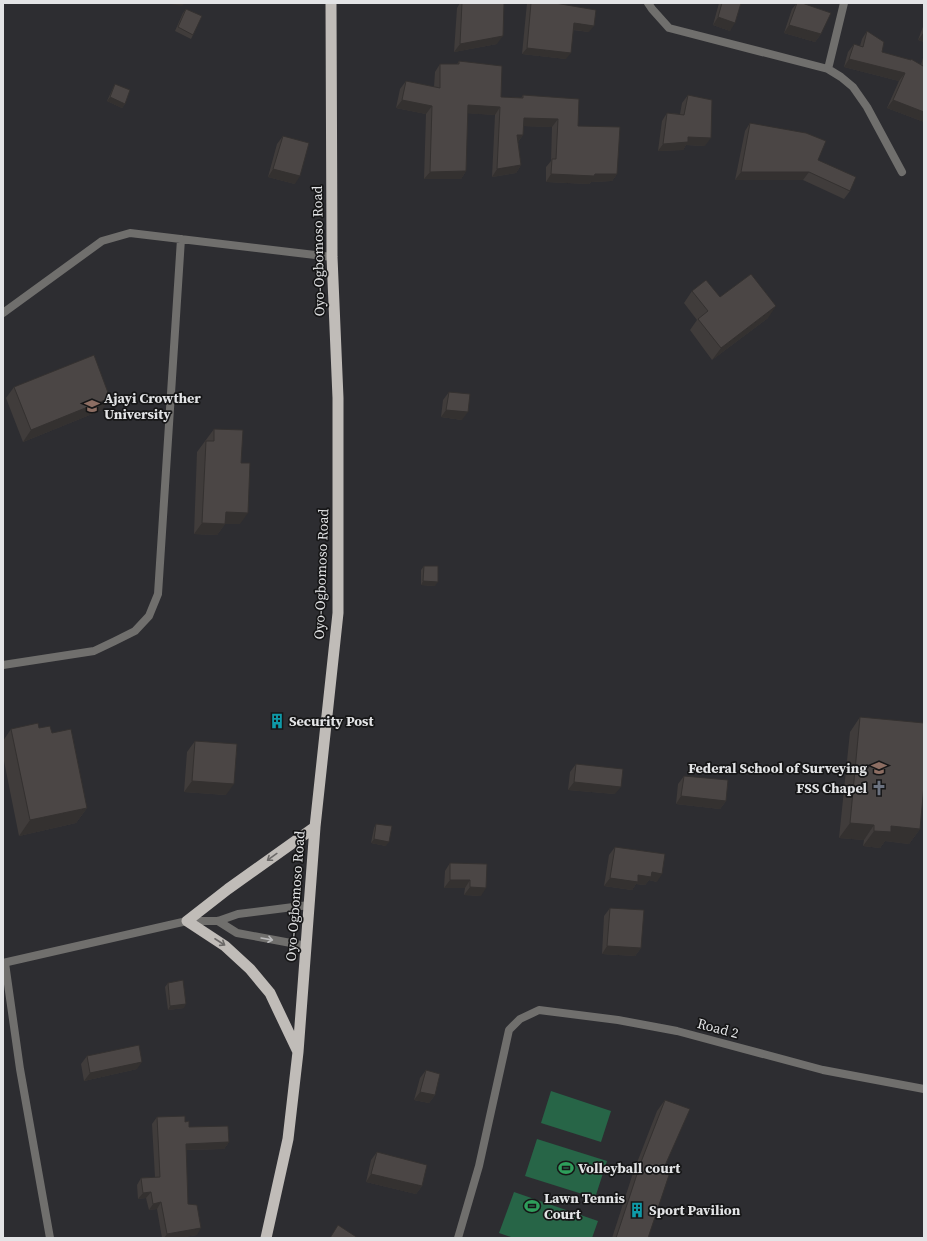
<svg xmlns="http://www.w3.org/2000/svg" width="927" height="1241" font-family="'Source Serif 4',serif">
  <style>
    .green { fill: #276547 }
    .lines { fill: none; stroke-linecap: round; stroke-linejoin: round }
    .service { stroke: #706f6d; stroke-width: 8 }
    .minor { stroke: #706f6d; stroke-width: 8 }
    .trunk { stroke: #c0bcb8; stroke-width: 11 }
    .wall { fill: #403c3b }
    .shaded-wall { fill: #343130 }
    .building { fill: #4b4645; stroke: #343130 }
    .oneway { stroke: #6b6968 }
    .oneway2 { stroke: #bbbbbc }
    .labels { text-anchor: middle; dominant-baseline: central; stroke-width: 3.5; stroke-linejoin: round; paint-order: stroke }
    .street-label { font-size: 14px; fill: #e3e4e6; stroke: #161617 }
    .poi-label { font-size: 14px; font-weight: bold; fill: #e3e4e6; stroke: #161617; text-anchor: start }
  </style>
  <rect width="100%" height="100%" fill="#2d2d31"/>
  <path class="green" d="M551,1091L611,1111L601,1142L541,1123Z
    M537,1139L607,1161L595,1198L525,1176Z
    M514,1192L598,1221L592,1238H514L499,1233Z"/>
  <g class="lines">
    <path class="service" d="M3,313L102,241L130,233L332,257
      M3,665L94,651L115,641L135,631L149,616L158,594L181,239
      M458,1238L479,1166L509,1030L520,1019L539,1010L618,1020L677,1031L823,1070L924,1089"/>
    <path class="minor" d="M648,3L652,9L669,28L828,69L841,77L853,87L867,107L902,172
      M828,69L844,3
      M218,921L237,933L307,946
      M3,963L187,921H218L238,914L309,905
      M5,963L20,1069L50,1238"/>
    <path class="trunk" d="M298,1052L270,993L250,969L225,946L187,921L228,889L315,827
      M266,1238L288,1139L298,1052L315,827L338,613V398L332,257L331,3"/>
  </g>
  <path class="wall" d="M460,3H504L497,44L454,52L457,8Z
    M527,3H555L589,32L573,30L566,59L522,54Z
    M719,3H741L730,31L713,25Z
    M797,3H802L821,34L815,42L784,33L792,9Z
    M186,9L193,35L191,39L175,31L183,13Z
    M924,24V42L918,40Z
    M867,31L882,52L921,65L924,54V122L887,108L899,81L844,67L848,52L854,44L860,46L862,39Z
    M459,61L501,97L521,98L523,95L578,126L617,174L612,181L591,182L589,184L546,182V167L551,161L552,127L523,126V135L518,142L521,165L516,173L492,177L495,115L467,113L466,171L461,179H424L426,114L396,108L400,89L406,81L434,87L435,72L440,64H457Z
    M115,84L125,104L122,108L107,101L113,88Z
    M688,95L705,146L686,145L683,150L658,151L662,121L667,113L680,114L682,103Z
    M750,123L818,160L850,191L844,199L803,180H735L745,131Z
    M283,136L295,184L268,177L277,144Z
    M692,291L720,297L768,318L712,360L690,330L697,320L684,303Z
    M14,387L102,410L23,442L6,398Z
    M449,392L462,420L441,417L443,400Z
    M214,429L241,463L240,524H225L217,535L194,534L197,452Z
    M424,566L435,586L421,585V570Z
    M860,717L920,829L909,844L885,841L880,848L863,846L864,840L839,838L850,732Z
    M39,728L52,733L87,808L76,823L19,836L3,756V741L11,729Z
    M195,741L226,795L184,792L187,752Z
    M576,764L615,794L568,790L570,772Z
    M684,776L726,801L720,809L676,804L678,784Z
    M376,824L386,846L371,843L374,828Z
    M615,847L657,882L649,880L645,885L636,884L632,890L604,886L609,855Z
    M450,863L487,864L481,896L464,895L465,888H444L445,871Z
    M610,908L641,948L635,956L602,954L604,916Z
    M168,983L184,1008L168,1010L165,987Z
    M87,1056L137,1069L84,1081L81,1064Z
    M426,1070L435,1095L429,1103L414,1100L420,1078Z
    M665,1100L663,1170L648,1238H612L633,1173L657,1111Z
    M157,1117L185,1122L189,1127L229,1142L224,1149L186,1150L188,1204L197,1235L178,1238H162L157,1209L149,1210L146,1198L138,1199L137,1185L141,1178L155,1177L152,1124Z
    M377,1152L422,1186L416,1194L366,1182L371,1160Z"/>
  <path class="shaded-wall" d="M164,3H185L182,6Z
    M718,17L735,23L730,31L713,25Z
    M574,23L594,26L589,32L569,29Z
    M789,25L821,34L815,42L784,33Z
    M924,32V42L918,40Z
    M503,36L497,44L454,52L460,44Z
    M527,48L571,53L566,59L522,54Z
    M849,59L905,73L899,81L844,67Z
    M110,97L125,104L122,108L107,101Z
    M402,100L432,106L426,114L396,108Z
    M893,100L924,112V122L887,108Z
    M468,105L500,107L495,115L462,113Z
    M524,118L558,119L552,127L518,126Z
    M517,135H523L517,143Z
    M688,137L711,138L705,146L686,145L683,150L658,151L663,144Z
    M521,165L516,173L492,177L497,169Z
    M273,169L300,176L295,184L268,177Z
    M466,171L461,179H424L430,172Z
    M741,172H809L803,180H735Z
    M551,174H617L612,181L591,182L589,184L546,182Z
    M776,306L768,318L712,360L721,348Z
    M110,398L102,410L23,442L31,430Z
    M446,410L468,412L462,420L441,417Z
    M226,512L248,513L240,524H225L217,535L194,534L202,523Z
    M423,581L438,582L435,586L421,585Z
    M192,781L234,784L226,795L184,792Z
    M574,782L621,787L615,794L568,790Z
    M681,796L726,801L720,809L676,804Z
    M87,808L76,823L19,836L30,820Z
    M850,823L874,825L864,840L839,838Z
    M891,826L920,829L909,844L885,841L880,848L863,846L874,831Z
    M374,839L389,842L386,846L371,843Z
    M652,872L662,874L657,882L649,880L645,885L636,884L632,890L604,886L610,878L638,875Z
    M450,880H470L465,888H444Z
    M470,887L486,888L481,896L464,895Z
    M607,946L641,948L635,956L602,954Z
    M186,1004L184,1008L168,1010L170,1006Z
    M142,1062L137,1069L84,1081L90,1073Z
    M420,1092L435,1095L429,1103L414,1100Z
    M229,1142L224,1149L181,1150L186,1144Z
    M371,1174L422,1186L416,1194L366,1182Z
    M151,1192L146,1198L138,1199L143,1193Z
    M161,1202L157,1209L149,1210L153,1204Z
    M201,1228L197,1235L178,1238H164L167,1234Z"/>
  <path class="building" d="M462,3H504L503,36L460,44Z
    M531,3H555L596,10L594,26L574,23L571,53L527,48Z
    M722,3H741L735,23L718,17Z
    M797,3H802L831,13L821,34L789,25Z
    M186,9L202,16L193,35L178,27Z
    M867,31L884,42L882,52L911,60V59L923,66L924,64V112L893,100L905,73L849,59L854,44L863,47Z
    M459,61L502,66L501,97L523,98V95L579,99L578,126L620,127L617,174H595L594,176L551,174L552,159H556L558,119L524,118L523,135H517L521,165L497,169L500,107L468,105L466,171L430,172L432,106L402,100L406,81L440,88V64H459Z
    M115,84L130,90L125,104L110,97Z
    M688,95L712,100L711,138L688,137V142L663,144L667,113L684,115Z
    M750,123L806,133L826,141L818,160L856,177L850,191L809,172H741Z
    M283,136L309,143L300,176L273,169Z
    M751,274L776,306L721,348L698,319L708,311L692,291L706,280L720,297Z
    M94,355L110,398L31,430L14,387Z
    M449,392L470,394L468,412L446,410Z
    M214,429L243,430L241,463H250L248,513L226,512L225,524L202,523L206,441H214Z
    M424,566H438V582L423,581Z
    M860,717L924,723V785L920,829L891,826V832L874,831V825L850,823Z
    M38,723L39,728L50,726L52,733L71,729L87,808L30,820L11,729Z
    M195,741L237,744L234,784L192,781Z
    M576,764L623,769L621,787L574,782Z
    M684,776L728,780L726,801L681,796Z
    M376,824L392,826L389,842L374,839Z
    M615,847L665,854L662,874L652,872L651,877L638,875V882L610,878Z
    M450,863L487,864L486,888L470,887V880H450Z
    M610,908L644,910L641,948L607,946Z
    M183,980L186,1004L170,1006L168,983Z
    M139,1045L142,1062L90,1073L87,1056Z
    M426,1070L440,1074L435,1095L420,1092Z
    M665,1100L690,1109L663,1170L670,1172L648,1238H616L641,1162Z
    M185,1116V1122L189,1121V1127L228,1126L229,1142L186,1144L188,1204L197,1205L201,1228L167,1234L161,1202L153,1204L151,1192L143,1193L141,1178L160,1177L157,1117Z
    M377,1152L427,1165L422,1186L371,1174Z
    M338,1225L358,1238H330Z"/>
  <defs><path id="oneway-shaft" d="M-6 0H5M1.5-3L5.5 0L1.5 3" fill="none" stroke-width="1.6" stroke-linecap="round" stroke-linejoin="round"/></defs>
  <g class="oneway">
    <use href="#oneway-shaft" transform="translate(272 857) rotate(144)"/>
    <use href="#oneway-shaft" transform="translate(220 942) rotate(33)"/>
  </g>
  <use class="oneway2" href="#oneway-shaft" transform="translate(267 939) rotate(10)"/>
  <defs>
    <g id="university-bare" transform="scale(1.2)"><path d="M0-5L7-2L0 1L-7-2ZM-4 1L0 2.5L4 1V4Q0 6-4 4Z" fill="#8d6e63" stroke="#161617" stroke-width="2.5" paint-order="stroke"/></g>
    <g id="building-bare" transform="scale(1.2)"><path d="M-4-6H4V6H1V3H-1V6H-4ZM-2.5-4.3h1.7v1.8h-1.7ZM.8-4.3h1.7v1.8H.8ZM-2.5-1h1.7V.8h-1.7ZM.8-1h1.7V.8H.8Z" fill="#0f9aa8" stroke="#161617" stroke-width="2.5" paint-order="stroke"/></g>
    <g id="school-bare" transform="scale(1.2)"><path d="M0-5L7-2L0 1L-7-2ZM-4 1L0 2.5L4 1V4Q0 6-4 4Z" fill="#8d6e63" stroke="#161617" stroke-width="2.5" paint-order="stroke"/></g>
    <g id="church-bare" transform="scale(1.2)"><path d="M-1.2-6h2.4v3.5h3.3v2.4h-3.3V6h-2.4V-.1h-3.3v-2.4h3.3Z" fill="#6b7280" stroke="#161617" stroke-width="2.5" paint-order="stroke"/></g>
    <g id="stadium-bare" transform="scale(1.2)"><path d="M0-5a6.5 5 0 1 0 0 10a6.5 5 0 1 0 0-10ZM-3.5-1.8h7v3.6h-7Z" fill="#2e9e5b" stroke="#161617" stroke-width="2.5" paint-order="stroke"/></g>
  </defs>
  <g fill-rule="evenodd">
    <use href="#university-bare" x="92" y="406"/>
    <use href="#building-bare" x="277" y="721"/>
    <use href="#school-bare" x="879" y="768"/>
    <use href="#church-bare" x="879" y="788"/>
    <use href="#stadium-bare" x="566" y="1168"/>
    <use href="#stadium-bare" x="532" y="1206"/>
    <use href="#building-bare" x="637" y="1210"/>
  </g>
  <g class="labels">
    <g class="street-label">
      <text transform="translate(318 251) rotate(-91)">Oyo-Ogbomoso Road</text>
      <text transform="translate(321 574) rotate(-88)">Oyo-Ogbomoso Road</text>
      <text transform="translate(295 896) rotate(-86)">Oyo-Ogbomoso Road</text>
      <text transform="translate(718 1028) rotate(15)">Road 2</text>
    </g>
    <g class="poi-label">
      <text x="104" y="398">Ajayi Crowther<tspan x="104" dy="16">University</tspan></text>
      <text x="289" y="721">Security Post</text>
      <text x="867" y="768" text-anchor="end">Federal School of Surveying</text>
      <text x="867" y="788" text-anchor="end">FSS Chapel</text>
      <text x="578" y="1168">Volleyball court</text>
      <text x="544" y="1198">Lawn Tennis<tspan x="544" dy="16">Court</tspan></text>
      <text x="649" y="1210">Sport Pavilion</text>
    </g>
  </g>
  <rect width="927" height="1241" fill="none" stroke="#e3e4e6" stroke-width="8"/>
</svg>
